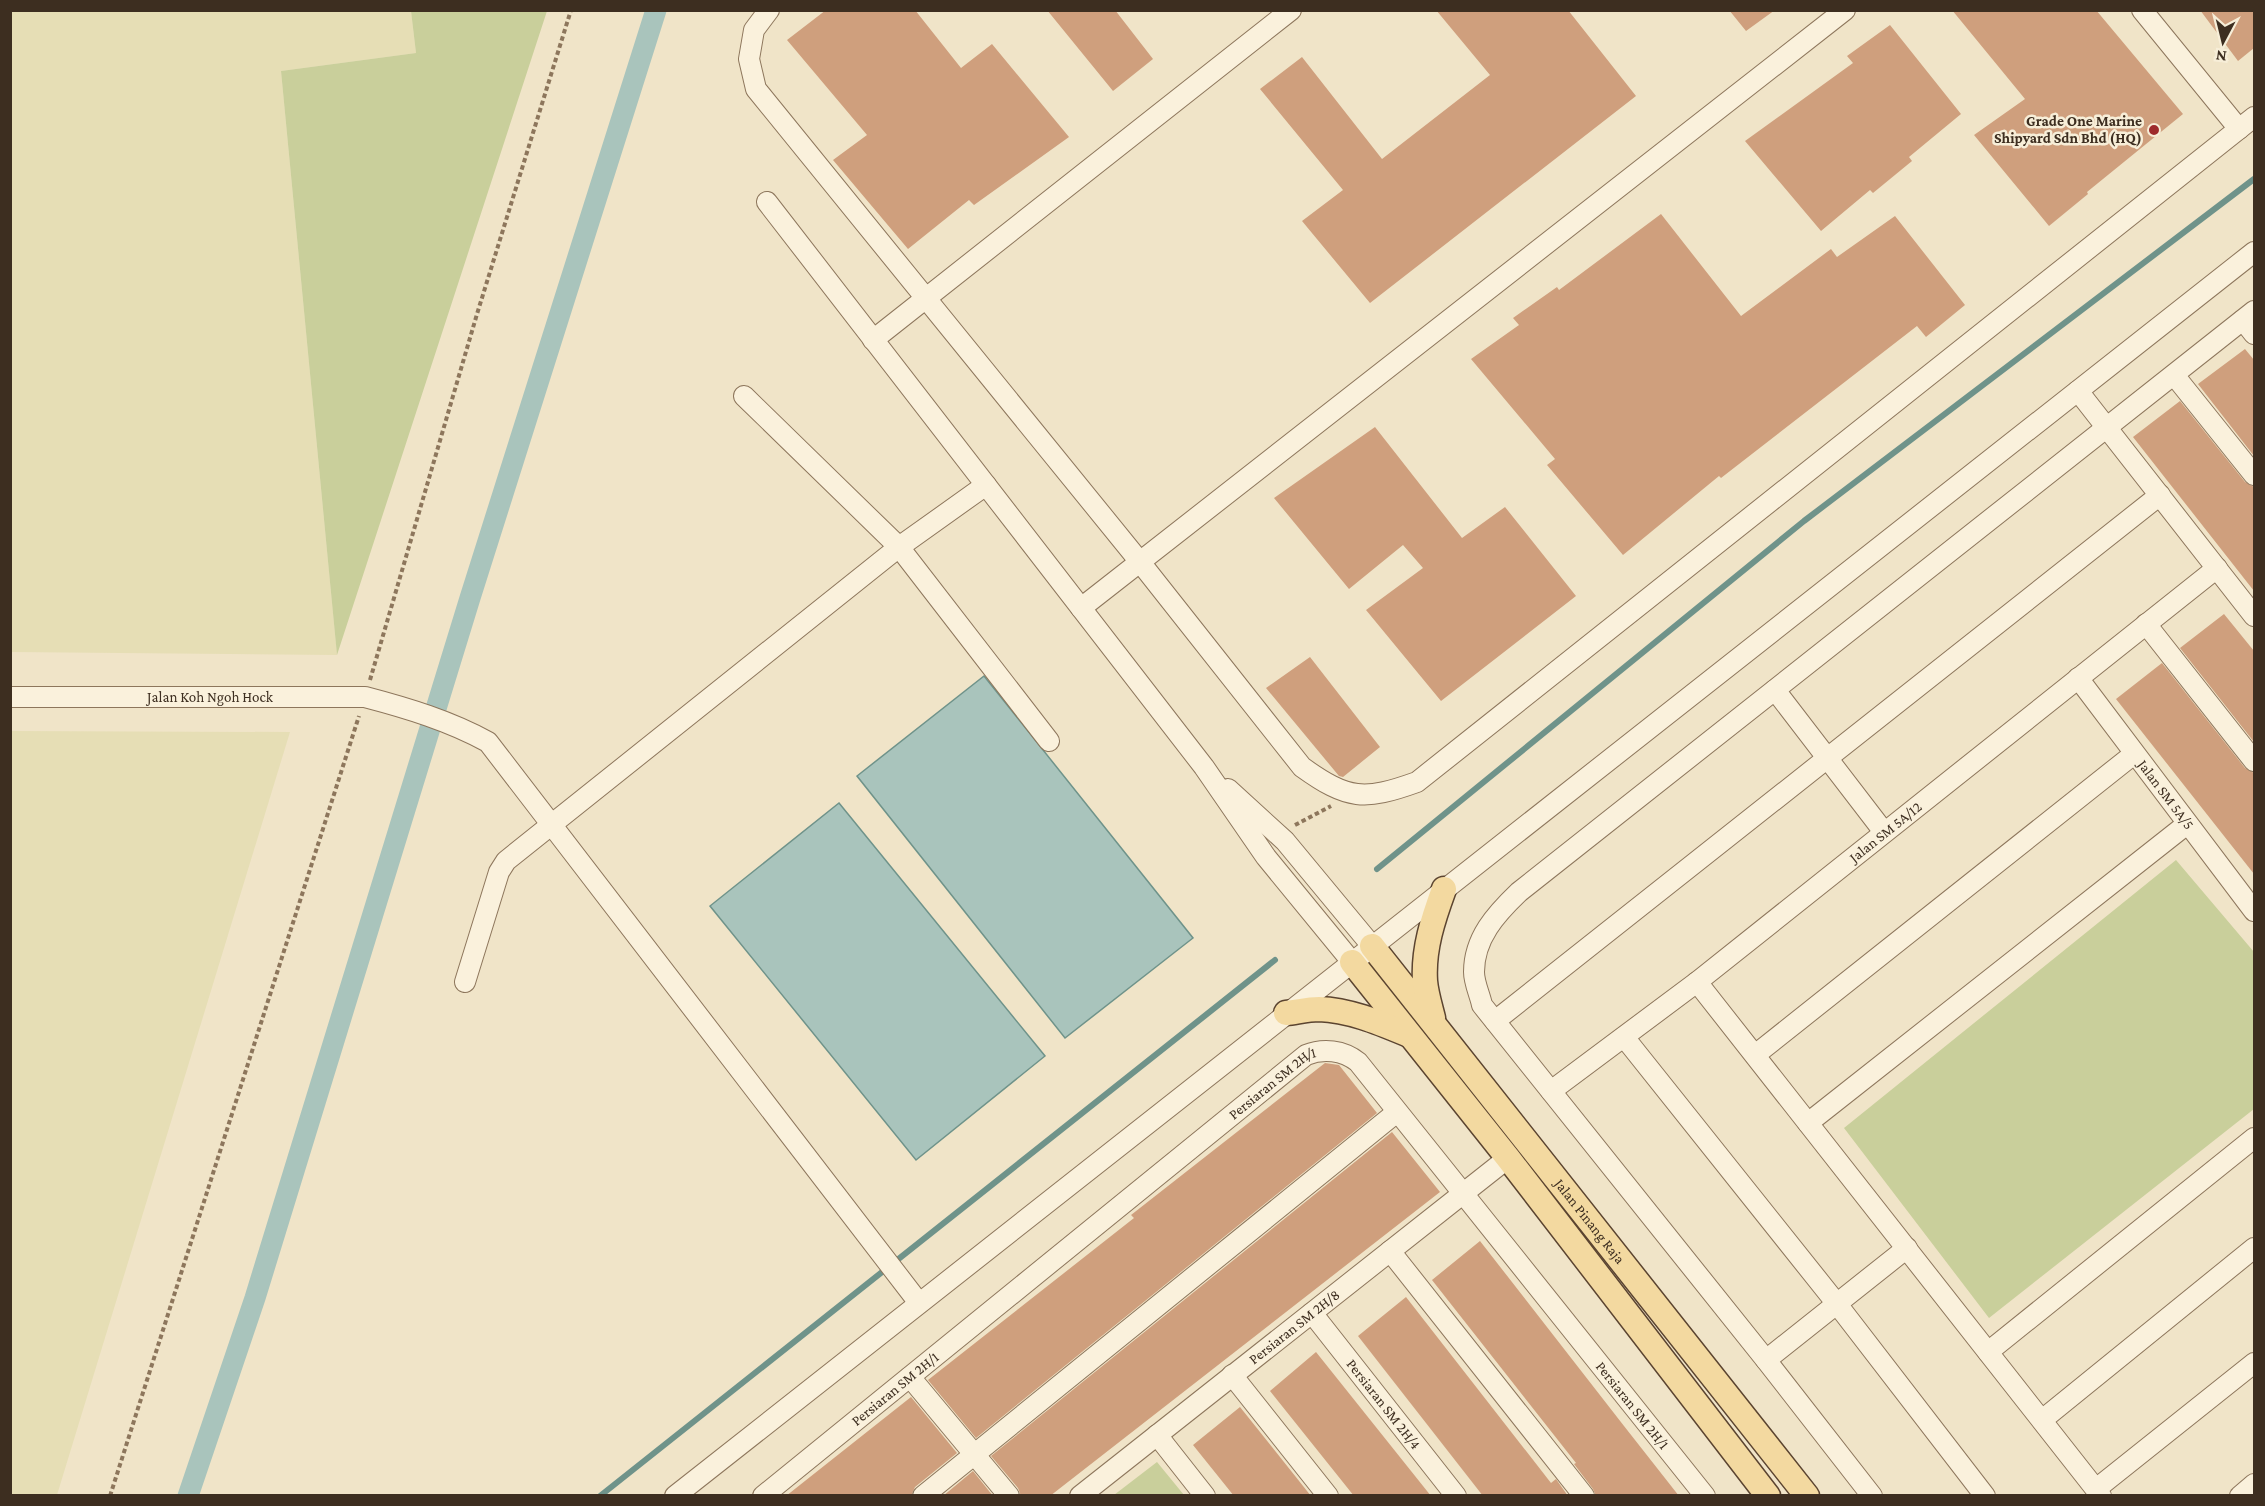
<svg xmlns="http://www.w3.org/2000/svg" width="2265" height="1506" font-family="'Crimson Pro',serif">
  <style>
    .farmland { fill: #e6deb5 }
    .green { fill: #c9cf9b }
    .water { fill: #a9c4bc; stroke: #6f938a; stroke-width: 1.5 }
    .lines { fill: none; stroke-linecap: round; stroke-linejoin: round }
    .stream { stroke: #6f938a; stroke-width: 6 }
    .canal { stroke: #a9c4bc; stroke-width: 21 }
    .building { fill: #cf9f7d }
    .minor-casing { stroke: #8d765c; stroke-width: 22 }
    .major-casing { stroke: #5b4430; stroke-width: 27 }
    .path { stroke: #8d765c; stroke-width: 4; stroke-dasharray: 4.5 3; stroke-linecap: butt }
    .minor { stroke: #faf1dc; stroke-width: 20 }
    .major { stroke: #f3d9a0; stroke-width: 24 }
    .poi-dot { fill: #9e2a2b; stroke: #f7eed8; stroke-width: 2 }
    .labels { text-anchor: middle; dominant-baseline: central; stroke-width: 5; stroke-linejoin: round; paint-order: stroke }
    .poi-label { font-size: 15px; font-weight: bold; fill: #3d2e20; stroke: #f7eed8; text-anchor: end }
    .street-label { font-size: 15px; fill: #3d2e20; stroke: #f7eed8 }
  </style>
  <rect width="100%" height="100%" fill="#f0e4c8"/>
  <path class="farmland" d="M11,11H411L416,53L281,71L337,655L11,652Z
    M11,731L290,732L57,1495H11Z"/>
  <path class="green" d="M411,11H547L337,655L281,71L416,53Z
    M2176,860L2254,952V1109L1989,1318L1844,1128Z
    M1157,1462L1184,1495H1114Z"/>
  <path class="water" d="M984,676L1193,938L1065,1038L857,776Z
    M839,803L1045,1056L916,1160L710,906Z"/>
  <g class="lines">
    <path class="stream" d="M1377,869L1804,521L2254,179
      M600,1496L1275,960"/>
    <path class="canal" d="M188,1496L255,1298L470,598L656,10"/>
  </g>
  <path class="building" d="M826,10H915L961,68L992,44L1069,137L974,205L969,200L908,249L833,160L867,135L787,40Z
    M1047,10H1115L1153,59L1113,91Z
    M1436,10H1568L1636,96L1370,303L1302,221L1343,190L1260,89L1302,57L1382,159L1490,75Z
    M1729,10H1775L1746,31Z
    M1952,10H2096L2183,114L2087,192L2088,194L2049,226L1974,135L2025,99Z
    M2200,10H2254V48L2238,61Z
    M1890,25L1961,114L1909,157L1912,161L1873,193L1870,190L1821,231L1745,141L1853,63L1847,56Z
    M1661,214L1741,316L1831,249L1837,257L1895,216L1965,305L1926,337L1917,326L1721,478L1719,476L1623,555L1547,465L1555,459L1471,359L1519,325L1513,318L1557,287L1559,290Z
    M2245,349L2254,360V456L2198,384Z
    M2180,401L2245,482L2254,487V591L2133,437Z
    M1375,427L1462,538L1505,507L1576,596L1441,701L1366,610L1423,568L1403,545L1349,589L1274,498Z
    M2224,614L2254,651V742L2180,648Z
    M1310,657L1380,747L1343,777L1339,776L1266,688Z
    M2162,663L2245,768L2254,773V874L2116,699Z
    M1325,1063L1339,1065L1377,1113L976,1438L928,1380L1134,1218L1131,1215Z
    M1392,1132L1440,1192L1050,1496H1021L1018,1488L991,1456Z
    M1480,1241L1624,1426L1679,1496H1596L1593,1489L1574,1464L1576,1463L1432,1280Z
    M1406,1297L1551,1483L1556,1479L1568,1496H1483L1358,1336Z
    M1316,1352L1431,1496H1354L1270,1391Z
    M911,1397L957,1453L915,1487L911,1496H786Z
    M1240,1407L1311,1496H1234L1193,1445Z
    M973,1471L993,1496H943Z"/>
  <g class="lines">
    <g class="minor-casing">
      <g id="minor">
        <path d="M769,10L754,30L749,59L756,89L1140,562L1302,767C1348,800 1364,801 1417,782L2254,117"/>
        <path d="M2142,10L2239,129"/>
        <path d="M767,202L1204,767L1266,857L1352,962"/>
        <path d="M2243,320L2254,334"/>
        <path d="M873,340L1291,10"/>
        <path d="M2174,375L2254,475"/>
        <path d="M2078,391L2254,616"/>
        <path d="M744,396L899,547L1049,741"/>
        <path d="M1081,608L1845,10"/>
        <path d="M2146,624L2254,761"/>
        <path id="s1" d="M2078,678L2254,911"/>
        <path d="M1775,690L1884,832"/>
        <path id="s2" d="M10,697H365C407,708 450,721 488,742L919,1303"/>
        <path d="M1228,789L1285,841L1372,946"/>
        <path d="M465,982L499,872L506,861L899,547L986,485"/>
        <path d="M1697,982L2101,1496"/>
        <path d="M1495,1021L2160,495"/>
        <path d="M1624,1037L1837,1304L1985,1496"/>
        <path d="M1755,1055L2134,754"/>
        <path id="s3" d="M1551,1091L1697,982L2217,568"/>
        <path d="M1808,1123L2187,824"/>
        <path d="M1390,1251L1584,1496"/>
        <path id="s4" d="M1312,1313L1456,1496"/>
        <path d="M1988,1352L2254,1138"/>
        <path d="M1766,1360L1907,1248"/>
        <path d="M1232,1375L1328,1496"/>
        <path d="M910,1377L1009,1496"/>
        <path d="M2042,1420L2254,1248"/>
        <path d="M1157,1435L1205,1496"/>
        <path d="M2096,1489L2254,1363"/>
        <path d="M675,1496L2254,252"/>
        <path id="s5" d="M763,1496L1306,1055C1323,1048 1343,1050 1358,1062L1705,1496"/>
        <path d="M923,1496L1397,1112"/>
        <path id="s6" d="M1080,1496L1508,1158"/>
        <path d="M1872,1496L1766,1360L1482,1005C1480,995 1474,983 1474,972C1474,938 1496,914 1519,892L2254,311"/>
        <path d="M2240,1496L2254,1484"/>
      </g>
    </g>
    <g class="major-casing">
      <g id="major">
        <path id="s7" d="M1372,946L1807,1496"/>
        <path d="M1352,962L1508,1158L1768,1496"/>
        <path d="M1286,1013C1296,1012 1308,1009 1319,1009C1350,1010 1380,1023 1409,1035"/>
        <path d="M1433,1018C1430,1006 1426,993 1425,981C1423,949 1433,919 1444,889"/>
      </g>
    </g>
    <path class="path" d="M370,680L477,314L571,10
      M1295,825L1331,806
      M110,1496L359,716"/>
    <use href="#minor" class="minor"/>
    <use href="#major" class="major"/>
  </g>
  <circle class="poi-dot" cx="2154" cy="130" r="6"/>
  <g class="labels">
    <g class="poi-label">
      <text x="2142" y="121">Grade One Marine<tspan x="2142" dy="17">Shipyard Sdn Bhd (HQ)</tspan></text>
    </g>
    <g class="street-label">
      <text stroke="none"><textPath href="#s2" startOffset="200">Jalan Koh Ngoh Hock</textPath></text>
      <text stroke="none"><textPath href="#s1" startOffset="146">Jalan SM 5A/5</textPath></text>
      <text stroke="none"><textPath href="#s3" startOffset="423">Jalan SM 5A/12</textPath></text>
      <text stroke="none"><textPath href="#s5" startOffset="656">Persiaran SM 2H/1</textPath></text>
      <text stroke="none"><textPath href="#s7" startOffset="351">Jalan Pinang Raja</textPath></text>
      <text stroke="none"><textPath href="#s6" startOffset="273">Persiaran SM 2H/8</textPath></text>
      <text stroke="none"><textPath href="#s5" startOffset="170">Persiaran SM 2H/1</textPath></text>
      <text stroke="none"><textPath href="#s4" startOffset="116">Persiaran SM 2H/4</textPath></text>
      <text stroke="none"><textPath href="#s5" startOffset="1194">Persiaran SM 2H/1</textPath></text>
    </g>
  </g>
  <rect width="2265" height="1506" fill="none" stroke="#3d2e20" stroke-width="24"/>
  <g transform="translate(2223 42) rotate(187)" stroke="#f7eed8" stroke-width="4.5" paint-order="stroke">
  <path d="M0-4.5L10 22L0 15L-10 22Z" fill="#3d2e20"/>
  <text y="-9" font-size="16" font-weight="bold" text-anchor="middle" fill="#3d2e20">N</text>
  </g>
</svg>
